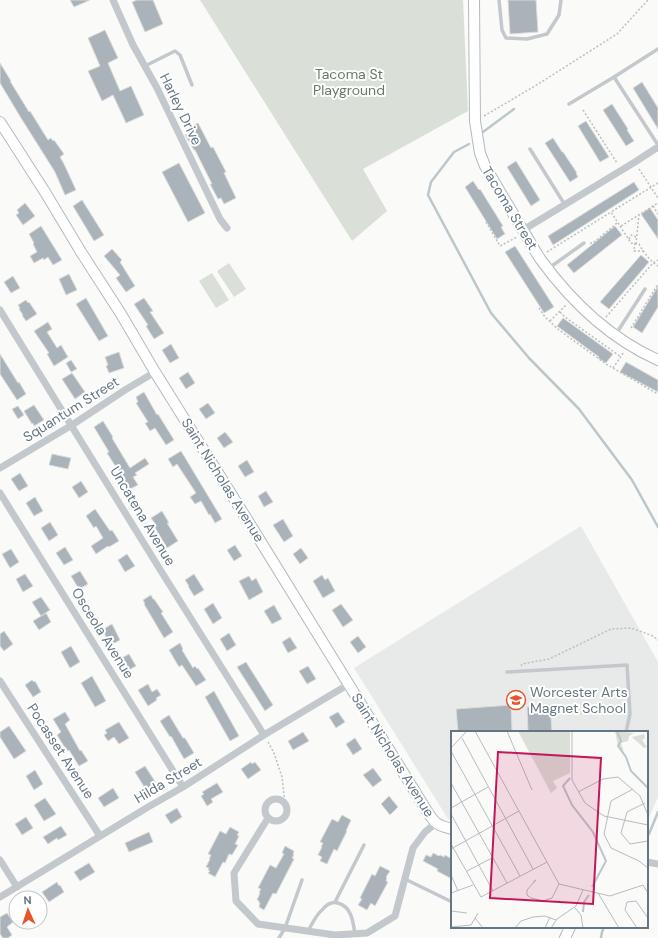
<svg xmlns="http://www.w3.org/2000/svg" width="658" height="938" font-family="'DM Sans',sans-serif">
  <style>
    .built { fill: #e8e9e9 }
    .green { fill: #dadfd7 }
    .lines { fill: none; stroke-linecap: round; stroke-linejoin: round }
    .stream { stroke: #bbc7cb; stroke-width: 2.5 }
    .building { fill: #aab3b9; stroke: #dcdcda }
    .secondary-casing { stroke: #b3babf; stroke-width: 12 }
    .path { stroke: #bbbfc2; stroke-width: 1.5; stroke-dasharray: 2 2; stroke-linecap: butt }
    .lane { stroke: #c3c8cc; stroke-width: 3.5 }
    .street { stroke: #c3c8cc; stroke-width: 7 }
    .secondary { stroke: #fff; stroke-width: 10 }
    .labels { text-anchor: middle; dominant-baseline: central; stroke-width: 4; stroke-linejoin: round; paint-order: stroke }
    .park-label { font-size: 14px; fill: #687a64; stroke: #fff }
    .street-label { font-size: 14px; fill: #657683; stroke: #fff }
    .poi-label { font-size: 14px; fill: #657683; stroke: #fff; text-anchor: start }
    .inset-river { fill: none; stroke: #bbc7cb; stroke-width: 2 }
    .inset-road { fill: none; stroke: #b5bdc2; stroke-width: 1 }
    .view { fill: #c2185b; fill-opacity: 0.15; stroke: #c2185b; stroke-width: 2 }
    .inset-edge { fill: none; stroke: #657683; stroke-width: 2 }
  </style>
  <rect width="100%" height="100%" fill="#fafaf8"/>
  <path class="built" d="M581,526L658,662V797L647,822V732H452V820L448,819L354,668Z"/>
  <path class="green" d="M200,0H463L468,111L363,169L387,211L352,241Z
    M229,263L246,289L234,297L217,271Z
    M212,273L229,300L216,308L199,281Z"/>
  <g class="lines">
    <path class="stream" d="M483,132L514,109
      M469,144L454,152L431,182L428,195L491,313L529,358L579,409L632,480L658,527
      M649,834L658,812
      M601,938L602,932L604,927"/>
  </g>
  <path class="building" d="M70,0H90L74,7Z
    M137,0H153L163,24L145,32L132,2Z
    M508,0H536L538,32L510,34Z
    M105,30L118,58L108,63L120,91L131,86L144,115L126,123L113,95L102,101L88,71L100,66L88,38Z
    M0,63L11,81H10L29,112L30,111L48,140L51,138L53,141L54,140L64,154L60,157L64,164L76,190L65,195L55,172L21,118L0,83Z
    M642,82L658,108V129L633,88Z
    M612,104L628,129L627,130L634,141L626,146L603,110Z
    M586,121L609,157L600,162L578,126Z
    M198,123L211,148L213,147L226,172L224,173L236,198L224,204L221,198L218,199L210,184H212L195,150H194L185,135L188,133L186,129Z
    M553,138L562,152H563L577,173H576L578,177L570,182L545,143Z
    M516,161L540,200L531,206L507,167Z
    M179,163L205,213L188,222L162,172Z
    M473,181L479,190L480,189L503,226L501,227L505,234L497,239L465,187Z
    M634,182L639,190L553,245L548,236Z
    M82,200L104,235L94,241L73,206Z
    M25,203L35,216L23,225L16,215L19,213L17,210Z
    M650,208L658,220V239L641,214Z
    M41,226L62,260L53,265L48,257L44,260L43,258L34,263L30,256L37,252L33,244L34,243L29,234Z
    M615,226L622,235L574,273L567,265Z
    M515,246L554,307L544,313L505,252Z
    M112,249L122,260L120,262L135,286L126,292L116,278L120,275L104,256Z
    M641,255L649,262L609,309L600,302Z
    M69,274L77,290L66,295L59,279Z
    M13,276L20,288L11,293L4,282Z
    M658,286V307L642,333L633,327Z
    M86,298L108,336L99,341L76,304Z
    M144,298L153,311L150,312L164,333L154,339L146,326L148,325L134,304Z
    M26,300L28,303L29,302L37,314L26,321L22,315H23L19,309L20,308L18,305Z
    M563,318L613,354L606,363L598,358L599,357L557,326Z
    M48,322L52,329L47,332L57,348L61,345L68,357L54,366L47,354L49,353L34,331Z
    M171,344L179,358L170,363L162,350Z
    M119,352L124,368L109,373L106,366L108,365L105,357Z
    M0,354L18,383L19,382L26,394L17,400L0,374Z
    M71,360L77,369L71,372L66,363Z
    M626,362L658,380V392L620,372Z
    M188,372L195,383L186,389L179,378Z
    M72,373L85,392L75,399L62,379Z
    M144,392L157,415L158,414L174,440L166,445L155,428L150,431L145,423L148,422L136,403L138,402L136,397Z
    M208,403L215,413L206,419L199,409Z
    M34,405L44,420L34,426L33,423L32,424L24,411Z
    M18,406L24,415L18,419L12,409Z
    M103,421L113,437L112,438L130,468L145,458L149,464L135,473L137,475L133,477L138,485L128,490L121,479L123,478L107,453L109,452L94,427Z
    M225,432L233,442L224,448L217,438Z
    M181,451L222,519L215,523L210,514L209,515L201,501L195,504L190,497L196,493L177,464L173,467L168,459Z
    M52,454L71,458L68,469L49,465Z
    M247,460L254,472L245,477L238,466Z
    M20,473L28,486L19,491L11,479Z
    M81,481L88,492L79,498L72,487Z
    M266,491L273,502L264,507L258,496Z
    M35,497L43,511L34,516L26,503Z
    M95,509L110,531L112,530L119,541L109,547L108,546L96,554L91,546L103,538L96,526L94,528L86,516Z
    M162,511L169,523H167L178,541L167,548L154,526L156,525L151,518Z
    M283,519L293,536L284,542L273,525Z
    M50,522L58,535L49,541L41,528Z
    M235,545L242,556L234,561L227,550Z
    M65,547L73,560L64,565L56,553Z
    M301,548L308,558L300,564L293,554Z
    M11,549L19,562L10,568L2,554Z
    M127,554L135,566L125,572L118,560Z
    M80,571L88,584L79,589L71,576Z
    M25,574L33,586L23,592L16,579Z
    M194,574L204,590L194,596L188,586H189L185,580Z
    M322,575L325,580L328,578L335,591L323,598L313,581Z
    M249,576L252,581L256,578L263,592L249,600L239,581Z
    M151,595L153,599H154L163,612L161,613L173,632L164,638L144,604H145L143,600Z
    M41,597L50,610L41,616L32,602Z
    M213,603L222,618L213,624L204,609Z
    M341,604L353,620L343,627L332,610Z
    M274,605L282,619L272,624L264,611Z
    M46,613L51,622L39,630L33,621Z
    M112,624L120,640L111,645L102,630Z
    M4,631L13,644L4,651L0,646V634Z
    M229,633L236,645L227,651L220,639Z
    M358,636L366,647L358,653L350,642Z
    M290,637L297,648L288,653L282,642Z
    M180,643L183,649L182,650L193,668L195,666L197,669L198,668L206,680L196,686L182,665L179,667L169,650Z
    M71,646L80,662L70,668L61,652Z
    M129,654L136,666L127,671L120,659Z
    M246,662L273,705L265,711L237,667Z
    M308,666L316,679L307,684L299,671Z
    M92,676L106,701L95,707L81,683Z
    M32,680L34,682L35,681L41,692L33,697L25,685Z
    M148,684L152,692L157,689L161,695L156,698L157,700L148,706L138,690Z
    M214,691L239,736L230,741L205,697Z
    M511,705L512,731H511V732H458L456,709Z
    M550,705L552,732H528L527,707Z
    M65,712L70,720L65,724L80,751L81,750L88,761L79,766L69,750L67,751L57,735L61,732L53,719Z
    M338,712L345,722L336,728L329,717Z
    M169,715L183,738H185L194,753L184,759L171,736L170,737L160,721Z
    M119,722L129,738L119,744L114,737L108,741L104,735L107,733L105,730Z
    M9,726L26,751L14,759L0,737V732Z
    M303,732L309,741L293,750L288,741Z
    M355,738L362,749L353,755L346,744Z
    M251,762L252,764L255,762L261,770L248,779L241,769Z
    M145,766L156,783L146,790L135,772Z
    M373,768L382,780L373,787L363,775Z
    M35,770L43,784L34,790L26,776Z
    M217,783L223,792L211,799L213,802L207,806L201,796L204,794L202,792Z
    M113,788L119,798L104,807L98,798Z
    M389,796L398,807L390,815L381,804Z
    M45,798L56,814L44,821L34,805Z
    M177,808L182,817L171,824L165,815Z
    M342,815L351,820L346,831H347L337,851L334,849L327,864L320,861L322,857L318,855L322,847H321L323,843L320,842L332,819L338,822Z
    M26,817L33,828L22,835L15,824Z
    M61,826L67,835L58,840L57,838L48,844L43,837Z
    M230,827L239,832L237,835L239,836L235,844L238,845L232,855L229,854L225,863L223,862L215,877L208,873L210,871L208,870L209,868L206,867L210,859H209L211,855L208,854L220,831L226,834Z
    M149,832L153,842L129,852L125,843Z
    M285,846L294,851L293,855H294L292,858L294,859L276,894L273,893L264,910L259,907L260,903H259V901L257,900L260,893L259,892L261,889L258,888L270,865L276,868L284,854L282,853Z
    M433,853L439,856L440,855L444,857L445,855L452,859V879L437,871L438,869L423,861L426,855L431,857Z
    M89,863L95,872L80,881L74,872Z
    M380,866L390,871L386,877L387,878L386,881L388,882L375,906L371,903L367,910L358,905L362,899L360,898L372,874L375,876Z
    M57,882L59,886L60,885L64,892L49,902L42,892Z
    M7,913L13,922L7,927L12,935L8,938H3L0,934V917Z"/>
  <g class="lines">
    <g class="secondary-casing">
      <path id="secondary" d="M474,0L475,121L480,153L485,166C497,187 510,208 522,229C529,239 534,250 541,260C571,301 611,339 658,360
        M0,122L45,192L81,252L121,314L155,372L248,521L425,808C434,822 435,825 452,829
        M565,938L570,927"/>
    </g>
    <path class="path" d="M583,110L617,163
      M484,116L535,86L617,34L648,0
      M639,169L658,198
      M658,183L611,212L631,243L639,244C644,253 650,261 658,266
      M653,206L658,214
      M486,222L500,246L517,237
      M621,226L658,203
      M629,239L631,235L636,237
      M590,243H593L617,223
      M635,243L634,251H643
      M636,244L639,214
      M547,252L611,212
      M539,308L545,317L559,330L606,364L658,394
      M560,312L565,317L621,357
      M606,317L653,263L658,260
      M550,321L567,304
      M631,328L658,284
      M613,368L624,352
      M521,666L522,664L549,659L611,629L631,628L653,636L658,640
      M268,742L274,753L282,777L285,803"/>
    <path class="lane" d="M499,0L502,30L506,38L527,39L547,34L559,15L561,0
      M145,66L175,51L180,55L192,85
      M614,77L658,145
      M569,104L614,77L658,49
      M530,149L565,205
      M549,268L584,243
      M616,334L645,289
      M507,672L627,665L630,714L626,732
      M405,879L450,901
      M335,902L364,845
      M308,931C312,924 316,915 322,910C326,905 331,901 338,903C352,907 353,922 355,934
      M279,938L285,928L302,880"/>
    <path class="street" d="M113,0L133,45L157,88L220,219L227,228
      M523,230L635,162L658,147
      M0,310L161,571L264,735
      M0,468L72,425L125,390L155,372
      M0,493L183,787
      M0,681L100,836
      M265 810a11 11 0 1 1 22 0a11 11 0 1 1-22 0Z
      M268,818L234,873L236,901L258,924L335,935L367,933L395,916L413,848L425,832L436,823
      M0,860L17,887
      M647,862L658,864
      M0,897L148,807L183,787L264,735L349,684"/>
    <use href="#secondary" class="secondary"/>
  </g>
  <defs>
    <g id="school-ring" transform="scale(1)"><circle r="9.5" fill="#fff" stroke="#e4572e" stroke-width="1.5"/><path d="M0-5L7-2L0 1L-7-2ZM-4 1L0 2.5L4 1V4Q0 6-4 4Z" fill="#e4572e"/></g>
  </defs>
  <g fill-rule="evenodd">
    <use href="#school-ring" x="516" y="700"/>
  </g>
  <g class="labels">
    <g class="park-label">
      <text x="349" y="74">Tacoma St<tspan x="349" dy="16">Playground</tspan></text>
    </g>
    <g class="street-label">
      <text transform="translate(181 109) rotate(64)">Harley Drive</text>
      <text transform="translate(510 208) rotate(59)">Tacoma Street</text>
      <text transform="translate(71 409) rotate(-32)">Squantum Street</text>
      <text transform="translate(223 480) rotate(58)">Saint Nicholas Avenue</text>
      <text transform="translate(143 516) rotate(59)">Uncatena Avenue</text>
      <text transform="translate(103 633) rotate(58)">Osceola Avenue</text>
      <text transform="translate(61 751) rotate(57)">Pocasset Avenue</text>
      <text transform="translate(393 755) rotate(58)">Saint Nicholas Avenue</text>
      <text transform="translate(168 780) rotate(-31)">Hilda Street</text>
    </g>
    <g class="poi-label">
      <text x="530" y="692">Worcester Arts<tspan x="530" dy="16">Magnet School</tspan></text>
    </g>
  </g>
  <g transform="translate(451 731)">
    <rect width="197" height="197" fill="#fafaf8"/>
    <path d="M67,0H119V42L102,50L106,57L100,62ZM164,0L183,2L178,5L177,10L170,12L173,21L167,15ZM193,3L194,7L191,9L196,16L193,17L181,6Z" fill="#dadfd7"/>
    <path class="inset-river" d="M166,0L170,10L167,15L175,26L180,40L197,57M119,47L112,55L121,74L142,101L155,130L141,156M132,181L133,171L138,164"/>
    <path class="inset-road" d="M24,0L108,153L159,165L192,154L197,162M56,0L81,59M121,0V49L134,72L153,85L197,94M11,7L82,138M0,17L16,0M0,20L69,145M0,52L56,152M182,58L160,70L153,103L160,117L188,130L197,137M127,61L152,48L167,46L189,65L197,84M194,72L176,81L170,102L179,113L197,110M0,77L37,56M0,83L42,160M0,113L30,166L96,131M0,118L68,80M16,140L41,127M0,144L7,160M82,151L85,149L76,159V164L80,167L92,170L101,167L108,153M0,162L22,154M147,162L168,197M124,177L130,184L132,197M0,180L16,182M24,187L32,197M0,196L20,194L27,182M64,197L70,190L82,186L94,185L105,189M94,197L99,186M100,197L106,188L125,175L132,159M186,197L174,179L176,171L185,170L197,187"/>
    <path class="view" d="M47,21L150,27L142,173L39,167Z"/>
    <rect width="197" height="197" class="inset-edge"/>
  </g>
  <g transform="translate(28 910) rotate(357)"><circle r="19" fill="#ffffff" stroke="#c1c8cd"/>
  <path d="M0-3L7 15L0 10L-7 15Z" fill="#e4572e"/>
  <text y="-6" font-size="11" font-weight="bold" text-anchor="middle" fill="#657683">N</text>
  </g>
</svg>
